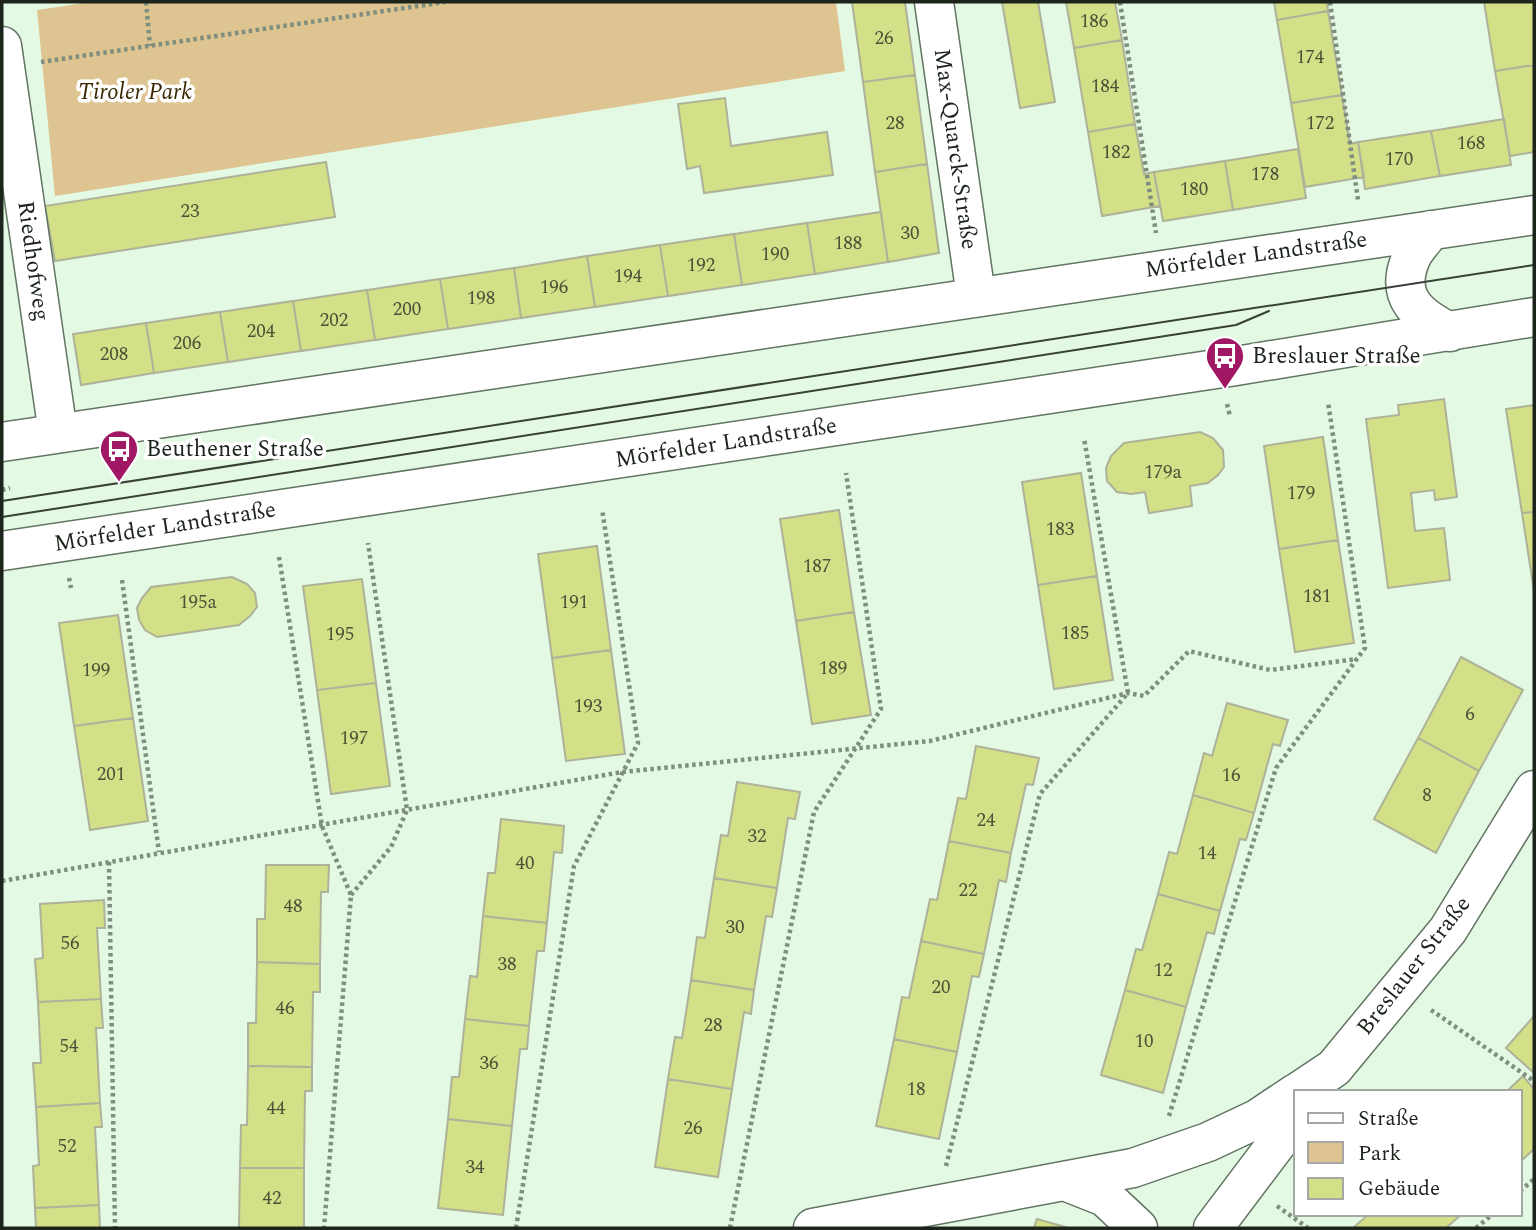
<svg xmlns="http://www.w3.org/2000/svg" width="1536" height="1230" font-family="Spectral,serif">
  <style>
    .green { fill: #dec490 }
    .building { fill: #d3e087; stroke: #adb298; stroke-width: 2 }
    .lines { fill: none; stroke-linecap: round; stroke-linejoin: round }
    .minor-casing { stroke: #627462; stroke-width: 41 }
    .major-casing { stroke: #627462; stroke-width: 41 }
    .path { stroke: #7f8e7f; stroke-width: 4.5; stroke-dasharray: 3.5 3.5; stroke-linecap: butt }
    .minor { stroke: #fff; stroke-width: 38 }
    .major { stroke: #fff; stroke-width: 38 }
    .tram { stroke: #374137; stroke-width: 2 }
    .labels { text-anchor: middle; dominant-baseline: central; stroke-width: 7; stroke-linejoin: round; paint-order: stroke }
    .number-label { font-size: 19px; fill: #4a5337 }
    .park-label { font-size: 23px; font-style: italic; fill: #392903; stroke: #fff }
    .street-label { font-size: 23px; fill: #1c241c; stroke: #fff }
    .poi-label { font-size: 23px; fill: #1c241c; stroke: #fff; text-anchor: start }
  </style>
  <rect width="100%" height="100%" fill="#e3f9e3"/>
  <path class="green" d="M91,2H836L845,71L55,196L37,10Z"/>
  <path class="building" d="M852,2H905L915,75L863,82Z
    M1002,2H1038L1055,102L1020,108Z
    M1066,2H1115L1122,40L1074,48Z
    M1274,2H1327L1328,11L1277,20Z
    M1484,2H1534V65L1495,71Z
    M1328,11L1342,95L1291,103L1277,20Z
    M1122,40L1135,124L1088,132L1074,48Z
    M1534,65V152L1510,156L1495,71Z
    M915,75L927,164L875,172L863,82Z
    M1342,95L1350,144L1358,142L1364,177L1305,187L1291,103Z
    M725,98L731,146L827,132L833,175L704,193L700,166L687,169L678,104Z
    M1504,119L1511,165L1440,176L1431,131Z
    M1135,124L1144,174L1154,172L1160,206L1102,216L1088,132Z
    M1431,131L1440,176L1365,189L1358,142Z
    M1298,149L1306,198L1233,210L1225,161Z
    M1225,161L1233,210L1163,221L1154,172Z
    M326,162L335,217L55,261L45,206Z
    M927,164L939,253L888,262L875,172Z
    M881,212L888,262L815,274L807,223Z
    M807,223L815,274L742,285L734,234Z
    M734,234L742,285L668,296L660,245Z
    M660,245L668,296L595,307L587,256Z
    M587,256L595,307L521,318L514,268Z
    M514,268L521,318L448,329L440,279Z
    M440,279L448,329L375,340L367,290Z
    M367,290L375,340L301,351L293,301Z
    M293,301L301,351L228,362L220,312Z
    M220,312L228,362L154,373L146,323Z
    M146,323L154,373L81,385L73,334Z
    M1444,399L1457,497L1435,500L1434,490L1411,493L1415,531L1444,528L1450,580L1388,588L1366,419L1399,415L1398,405Z
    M1534,405V512L1522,513L1506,409Z
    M1200,432L1213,438L1223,450L1224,467L1218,475L1208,483L1190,486L1192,506L1149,513L1145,492L1131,494L1117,492L1107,481L1106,468L1111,456L1124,443Z
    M1323,437L1338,540L1279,549L1264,446Z
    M1081,473L1097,576L1038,585L1022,482Z
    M839,510L854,612L796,621L780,519Z
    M1534,512V591L1522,513Z
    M1338,540L1354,643L1295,652L1279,549Z
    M597,546L611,650L552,658L538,554Z
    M1097,576L1113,680L1054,689L1038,585Z
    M232,577L247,584L255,593L257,607L250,616L239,625L157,637L145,630L139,620L137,608L142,598L151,587Z
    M362,579L376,683L317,690L303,586Z
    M854,612L871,715L812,724L796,621Z
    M118,615L133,718L74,726L59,623Z
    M611,650L625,754L566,761L552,658Z
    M1461,657L1523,690L1479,771L1418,738Z
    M376,683L390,786L331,794L317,690Z
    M1227,703L1288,720L1280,746L1273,744L1254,813L1193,795L1204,753L1212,756Z
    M133,718L148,821L90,830L74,726Z
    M1418,738L1479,771L1436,853L1374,819Z
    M976,746L1039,758L1033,785L1026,784L1011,853L949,841L958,798L966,799Z
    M737,782L800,792L795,819L788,818L777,888L714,878L721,835L728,836Z
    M1193,795L1254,813L1246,840L1240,839L1220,911L1158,894L1169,852L1177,854Z
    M501,819L564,826L562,853L554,852L547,923L483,916L488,873H495Z
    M949,841L1011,853L1006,882L999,880L984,954L921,941L930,899L937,900Z
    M266,865H329L328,892H321L320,964L257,962V919H265Z
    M714,878L777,888L772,917L766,916L754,990L691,980L697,937L705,938Z
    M1158,894L1220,911L1214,934L1207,932L1186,1007L1125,990L1136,949L1142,950Z
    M104,900L105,928H97L101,999L38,1002L35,959L43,958L40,904Z
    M483,916L547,923L544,951H537L529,1026L465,1019L470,976L477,977Z
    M921,941L984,954L979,977L972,976L957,1052L894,1039L902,997L909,998Z
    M257,962L320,964V992H313L312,1067L248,1066V1023H256Z
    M691,980L754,990L751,1014L744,1012L732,1089L668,1079L675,1037L682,1038Z
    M1125,990L1186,1007L1163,1093L1101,1075Z
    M101,999L103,1028H96L100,1103L36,1107L33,1063H41L38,1002Z
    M1534,1016V1073L1506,1048Z
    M465,1019L529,1026L527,1049H520L512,1126L448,1119L452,1077H459Z
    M894,1039L957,1052L939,1139L876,1126Z
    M248,1066L312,1067V1091H305L304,1168H240L241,1125H247Z
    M1523,1076L1534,1089V1149L1520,1162V1092H1506Z
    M668,1079L732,1089L718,1177L655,1167Z
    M100,1103L102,1127H95L99,1205L35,1208L33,1166L39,1165L36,1107Z
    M448,1119L512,1126L503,1215L438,1208Z
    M240,1168H304V1228H239Z
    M99,1205L100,1228H36L35,1208Z
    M1369,1214H1462L1446,1228H1353Z
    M1037,1219L1069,1228H1034Z"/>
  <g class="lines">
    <g class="minor-casing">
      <path id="minor" d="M934,2L976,296
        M2,46L58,433
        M1298,1092L1334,1068L1448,930L1534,790
        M1067,1182L1105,1197L1138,1228
        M813,1228L1133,1168L1208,1142L1257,1119L1296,1093
        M1213,1228L1296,1118"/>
    </g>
    <g class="major-casing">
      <path id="major" d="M1431,230C1425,239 1415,248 1411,258C1394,297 1418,316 1450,332
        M2,442L1534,215
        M2,551L1236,366L1534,317"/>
    </g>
    <path class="path" d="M146,2L150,46
      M1120,2L1156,233
      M1330,2L1358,200
      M41,62L445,2
      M1227,404L1230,416
      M2,490L10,488
      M279,557L322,826L351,895L324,1228
      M69,578L71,588
      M122,580L159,852
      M109,862L115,1228
      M2,881L622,772L930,741L1128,693L1144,696L1189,651L1270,670L1357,659
      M351,895L391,847L407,810L368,543
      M1431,1010L1534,1081
      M1169,1116L1276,768L1365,648L1328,402
      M946,1166L1040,794L1128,693L1084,438
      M1520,1191L1534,1179
      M1277,1206L1308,1228
      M516,1228L574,866L638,743L602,509
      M730,1228L814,812L881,709L846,473
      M1476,1228L1493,1214"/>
    <use href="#minor" class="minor"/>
    <use href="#major" class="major"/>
    <path class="tram" d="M2,501L1534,265
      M2,517L1236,325L1269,311"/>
  </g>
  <defs>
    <g id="bus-pin" transform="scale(2.0125)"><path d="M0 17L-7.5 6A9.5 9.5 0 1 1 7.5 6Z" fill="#a01763" stroke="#fff"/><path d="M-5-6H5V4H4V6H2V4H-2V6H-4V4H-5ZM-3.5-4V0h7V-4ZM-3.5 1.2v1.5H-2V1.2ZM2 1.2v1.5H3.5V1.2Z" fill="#fff"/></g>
  </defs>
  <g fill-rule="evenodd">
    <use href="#bus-pin" x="1225" y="356"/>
    <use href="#bus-pin" x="119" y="449"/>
  </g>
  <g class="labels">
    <g class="number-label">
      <text x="1094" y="21">186</text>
      <text x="884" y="38">26</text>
      <text x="1310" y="57">174</text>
      <text x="1105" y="86">184</text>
      <text x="895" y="123">28</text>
      <text x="1320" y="123">172</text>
      <text x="1471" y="143">168</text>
      <text x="1116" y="152">182</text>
      <text x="1399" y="159">170</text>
      <text x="1265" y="174">178</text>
      <text x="1194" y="189">180</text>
      <text x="190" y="211">23</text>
      <text x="910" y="233">30</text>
      <text x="848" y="243">188</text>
      <text x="775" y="254">190</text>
      <text x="701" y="265">192</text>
      <text x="628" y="276">194</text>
      <text x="554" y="287">196</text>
      <text x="481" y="298">198</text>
      <text x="407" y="309">200</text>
      <text x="334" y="320">202</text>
      <text x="261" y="331">204</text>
      <text x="187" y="343">206</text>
      <text x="114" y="354">208</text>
      <text x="1163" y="472">179a</text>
      <text x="1301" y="493">179</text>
      <text x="1060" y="529">183</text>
      <text x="817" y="566">187</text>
      <text x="1317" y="596">181</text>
      <text x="198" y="602">195a</text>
      <text x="574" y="602">191</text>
      <text x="1075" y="633">185</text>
      <text x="340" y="634">195</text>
      <text x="833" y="668">189</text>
      <text x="96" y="670">199</text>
      <text x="588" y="706">193</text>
      <text x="1470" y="714">6</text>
      <text x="354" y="738">197</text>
      <text x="111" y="774">201</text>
      <text x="1231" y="775">16</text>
      <text x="1427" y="795">8</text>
      <text x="986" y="820">24</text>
      <text x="757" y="836">32</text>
      <text x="1207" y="853">14</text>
      <text x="525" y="863">40</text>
      <text x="968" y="890">22</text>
      <text x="293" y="906">48</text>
      <text x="735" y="927">30</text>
      <text x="70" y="943">56</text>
      <text x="507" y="964">38</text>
      <text x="1163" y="970">12</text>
      <text x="941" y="987">20</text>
      <text x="285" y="1008">46</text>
      <text x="713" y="1025">28</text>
      <text x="1144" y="1041">10</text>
      <text x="69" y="1046">54</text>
      <text x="489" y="1063">36</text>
      <text x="916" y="1089">18</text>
      <text x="276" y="1108">44</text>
      <text x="693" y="1128">26</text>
      <text x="67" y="1146">52</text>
      <text x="475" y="1167">34</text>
      <text x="272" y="1198">42</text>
    </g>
    <g class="park-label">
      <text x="135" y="92">Tiroler Park</text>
    </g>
    <g class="street-label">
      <text transform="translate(955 149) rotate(82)">Max-Quarck-Straße</text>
      <text transform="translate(1256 255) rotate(-8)">Mörfelder Landstraße</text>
      <text transform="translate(33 261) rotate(82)">Riedhofweg</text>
      <text transform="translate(726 443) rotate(-9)">Mörfelder Landstraße</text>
      <text transform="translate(165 527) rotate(-9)">Mörfelder Landstraße</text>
      <text transform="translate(1414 966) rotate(-52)">Breslauer Straße</text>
    </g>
    <g class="poi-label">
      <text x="1252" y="356">Breslauer Straße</text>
      <text x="146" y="449">Beuthener Straße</text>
    </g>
  </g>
  <rect width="1536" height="1230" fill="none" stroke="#1c241c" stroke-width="7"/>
  <rect x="1294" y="1090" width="228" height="126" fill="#ffffff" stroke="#a4a7a4" stroke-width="2"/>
  <rect x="1308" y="1113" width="35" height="10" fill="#ffffff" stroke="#a4a7a4" stroke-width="2"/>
  <text x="1358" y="1125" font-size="21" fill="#1c241c">Straße</text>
  <rect x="1308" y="1142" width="35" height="21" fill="#dec490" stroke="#a4a7a4" stroke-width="2"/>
  <text x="1358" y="1160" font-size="21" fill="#1c241c">Park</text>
  <rect x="1308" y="1178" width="35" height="21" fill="#d3e087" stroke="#a4a7a4" stroke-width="2"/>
  <text x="1358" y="1195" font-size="21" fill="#1c241c">Gebäude</text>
</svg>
